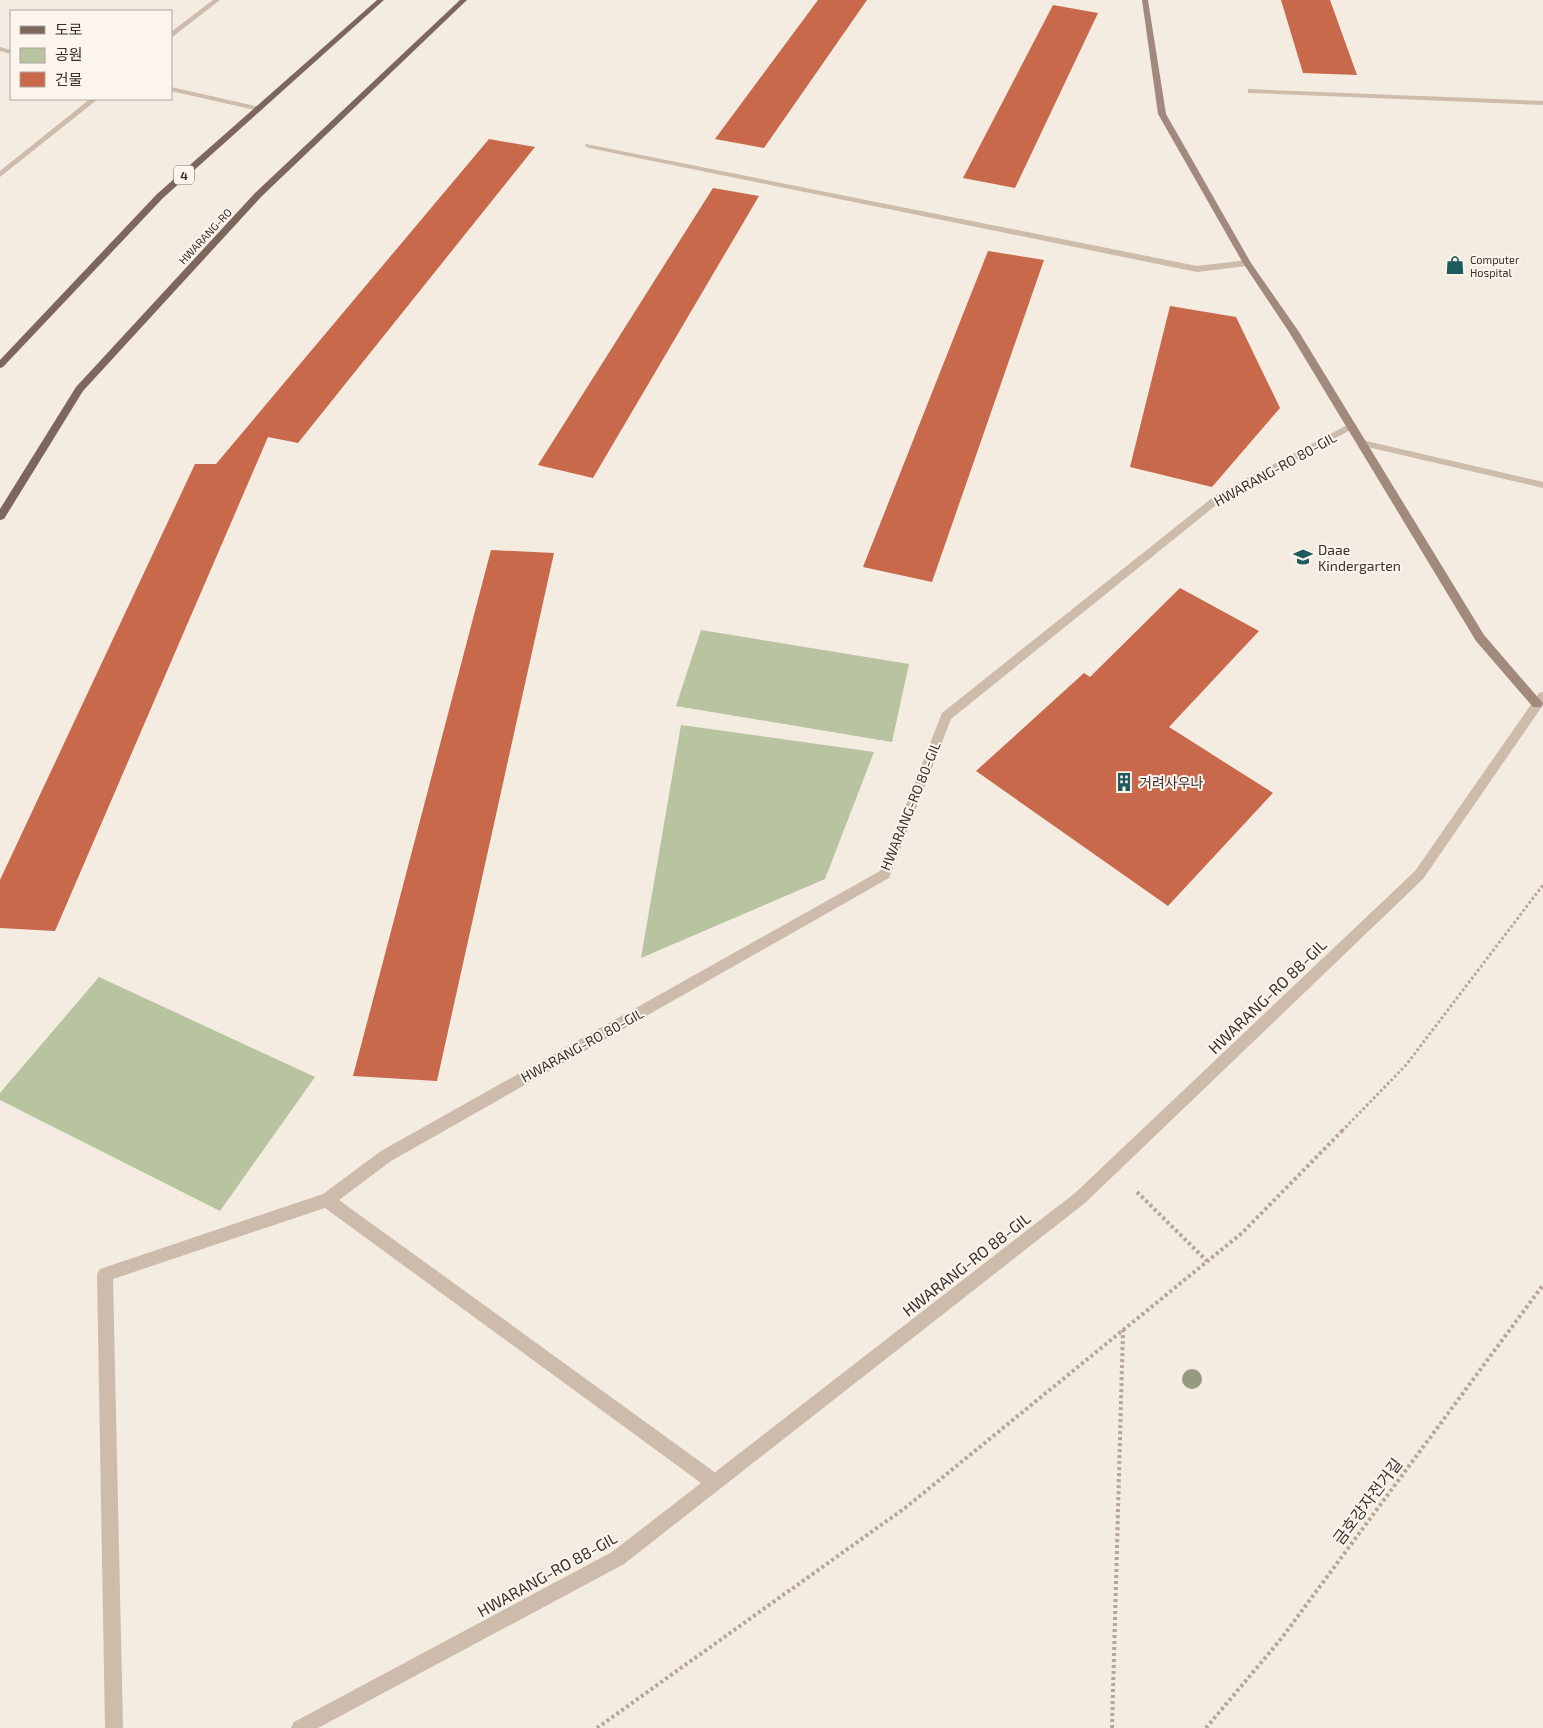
<svg xmlns="http://www.w3.org/2000/svg" width="1543" height="1728" font-family="'Exo 2','Noto Sans KR',sans-serif">
  <style>
    .green { fill: #b8c4a0 }
    .building { fill: #c8694b }
    .lines { fill: none; stroke-linecap: round; stroke-linejoin: round }
    .path-far1 { stroke: #b9a596; stroke-width: 3; stroke-dasharray: 2.5 2.5; stroke-linecap: butt }
    .path { stroke: #b9a596; stroke-width: 4; stroke-dasharray: 3 3; stroke-linecap: butt }
    .lane { fill: #cdbbac; fill-rule: evenodd }
    .street { fill: #cdbbac; fill-rule: evenodd }
    .secondary { fill: #a18a7d; fill-rule: evenodd }
    .primary { fill: #7d675c; fill-rule: evenodd }
    .tree { fill: #969b7f }
    .labels { text-anchor: middle; dominant-baseline: central; stroke-width: 4; stroke-linejoin: round; paint-order: stroke }
    .far-street-label { font-size: 11px; fill: #3b302b; stroke: #fbf5ee }
    .far-poi-label { font-size: 11px; fill: #3b302b; stroke: #fbf5ee; text-anchor: start }
    .shield { fill: #fbf5ee; stroke: #756b66; stroke-width: 1 }
    .shield-label { font-size: 12px; font-weight: bold; fill: #3b302b }
    .street-label { font-size: 14px; fill: #3b302b; stroke: #fbf5ee }
    .poi-label { font-size: 14px; fill: #3b302b; stroke: #fbf5ee; text-anchor: start }
    .near-street-label { font-size: 16px; fill: #3b302b; stroke: #fbf5ee }
  </style>
  <rect width="100%" height="100%" fill="#f4ebe1"/>
  <path class="green" d="M701,630L909,664L892,742L676,706Z
    M681,725L874,752L825,879L641,958Z
    M99,977L315,1077L220,1211L0,1100V1093Z"/>
  <path class="building" d="M818,0H867L764,148L715,139Z
    M1281,0H1330L1357,75L1303,73Z
    M1053,5L1098,13L1015,188L963,178Z
    M489,139L535,147L298,443L268,437L55,931L0,928V880L195,464H216Z
    M713,188L759,196L593,478L538,465Z
    M988,251L1044,260L932,582L863,567Z
    M1170,306L1236,317L1280,408L1212,487L1130,467Z
    M491,550L554,553L437,1081L353,1076Z
    M1180,588L1259,631L1169,727L1273,793L1168,906L976,771L1084,673L1090,677Z"/>
  <g class="lines">
    <path class="path-far1" d="M1342,1131L1406,1065L1543,885"/>
    <path class="path" d="M1137,1192L1207,1261
      M597,1728L905,1508L1242,1233L1343,1130
      M1112,1728L1123,1330
      M1206,1728L1281,1639L1543,1285"/>
    <path class="lane" d="M1351,423L1354,424V428L1225,498L951,719L889,878L391,1161L339,1200L720,1476L722,1482L720,1488L714,1490L708,1488L325,1208L113,1279L123,1728H105L97,1274L100,1269L323,1194L381,1151L880,871L942,713L1217,494Z"/>
    <path class="street" d="M213,0H220L171,38V32Z
      M0,47L11,50V54L0,51Z
      M171,87L259,107L263,109L259,111L171,91Z
      M1248,89L1543,101V105L1251,93H1248Z
      M90,99H98L0,177V171Z
      M586,144L1197,266L1247,260L1251,263L1247,266L1197,272L589,148L585,146Z
      M1362,440L1543,482V488L1359,445L1357,443Z
      M1543,692V705L1423,879L1085,1203L624,1564L318,1728H291L294,1722L612,1552L1075,1193L1415,871L1539,693Z"/>
    <path class="secondary" d="M1142,0H1148L1166,114L1251,263L1299,332L1484,635L1541,701L1543,704L1541,707H1533L1476,641L1289,332L1243,263L1158,114Z"/>
    <path class="primary" d="M377,0H384L163,198L3,367L0,368V360L157,194Z
      M460,0H467L261,197L83,391L4,519L0,520V509L76,387L255,193Z"/>
  </g>
  <circle class="tree" cx="1192" cy="1379" r="10"/>
  <defs>
    <g id="shop-bare" transform="scale(1.5)"><path d="M-5-2.5h2.3a2.7 3.5 0 0 1 5.4 0H5L5.5 6h-11ZM-1.5-2.5h3a1.5 2.3 0 0 0-3 0Z" fill="#1f5a5e" stroke="#fbf5ee" stroke-width="2.5" paint-order="stroke"/></g>
    <g id="school-bare" transform="scale(1.5)"><path d="M0-5L7-2L0 1L-7-2ZM-4 1L0 2.5L4 1V4Q0 6-4 4Z" fill="#1f5a5e" stroke="#fbf5ee" stroke-width="2.5" paint-order="stroke"/></g>
    <g id="building-bare" transform="scale(1.5)"><path d="M-4-6H4V6H1V3H-1V6H-4ZM-2.5-4.3h1.7v1.8h-1.7ZM.8-4.3h1.7v1.8H.8ZM-2.5-1h1.7V.8h-1.7ZM.8-1h1.7V.8H.8Z" fill="#1f5a5e" stroke="#fbf5ee" stroke-width="2.5" paint-order="stroke"/></g>
  </defs>
  <g fill-rule="evenodd">
    <use href="#shop-bare" x="1455" y="265"/>
    <use href="#school-bare" x="1303" y="557"/>
    <use href="#building-bare" x="1124" y="782"/>
  </g>
  <g class="labels">
    <g class="far-street-label">
      <text transform="translate(205 236) rotate(-47)">HWARANG-RO</text>
    </g>
    <g class="far-poi-label">
      <text x="1470" y="259">Computer<tspan x="1470" dy="13">Hospital</tspan></text>
    </g>
    <rect class="shield" x="174" y="165.5" width="20" height="19" rx="4"/>
    <g class="shield-label">
      <text x="184" y="175">4</text>
    </g>
    <g class="street-label">
      <text transform="translate(1275 469) rotate(-29)">HWARANG-RO 80-GIL</text>
      <text transform="translate(910 806) rotate(-68)">HWARANG-RO 80-GIL</text>
      <text transform="translate(582 1045) rotate(-29)">HWARANG-RO 80-GIL</text>
    </g>
    <g class="poi-label">
      <text x="1318" y="549">Daae<tspan x="1318" dy="16">Kindergarten</tspan></text>
      <text x="1139" y="782">거려사우나</text>
    </g>
    <g class="near-street-label">
      <text transform="translate(1267 996) rotate(-44)">HWARANG-RO 88-GIL</text>
      <text transform="translate(966 1264) rotate(-38)">HWARANG-RO 88-GIL</text>
      <text transform="translate(1367 1501) rotate(-53)">금호강자전거길</text>
      <text transform="translate(547 1574) rotate(-29)">HWARANG-RO 88-GIL</text>
    </g>
  </g>
  <rect x="10" y="10" width="162" height="90" fill="#fbf5ee" stroke="#aea6a0"/>
  <rect x="20" y="26" width="25" height="8" fill="#7d675c" stroke="#aea6a0"/>
  <text x="55" y="35" font-size="15" fill="#3b302b">도로</text>
  <rect x="20" y="48" width="25" height="15" fill="#b8c4a0" stroke="#aea6a0"/>
  <text x="55" y="60" font-size="15" fill="#3b302b">공원</text>
  <rect x="20" y="72" width="25" height="15" fill="#c8694b" stroke="#aea6a0"/>
  <text x="55" y="85" font-size="15" fill="#3b302b">건물</text>
</svg>
